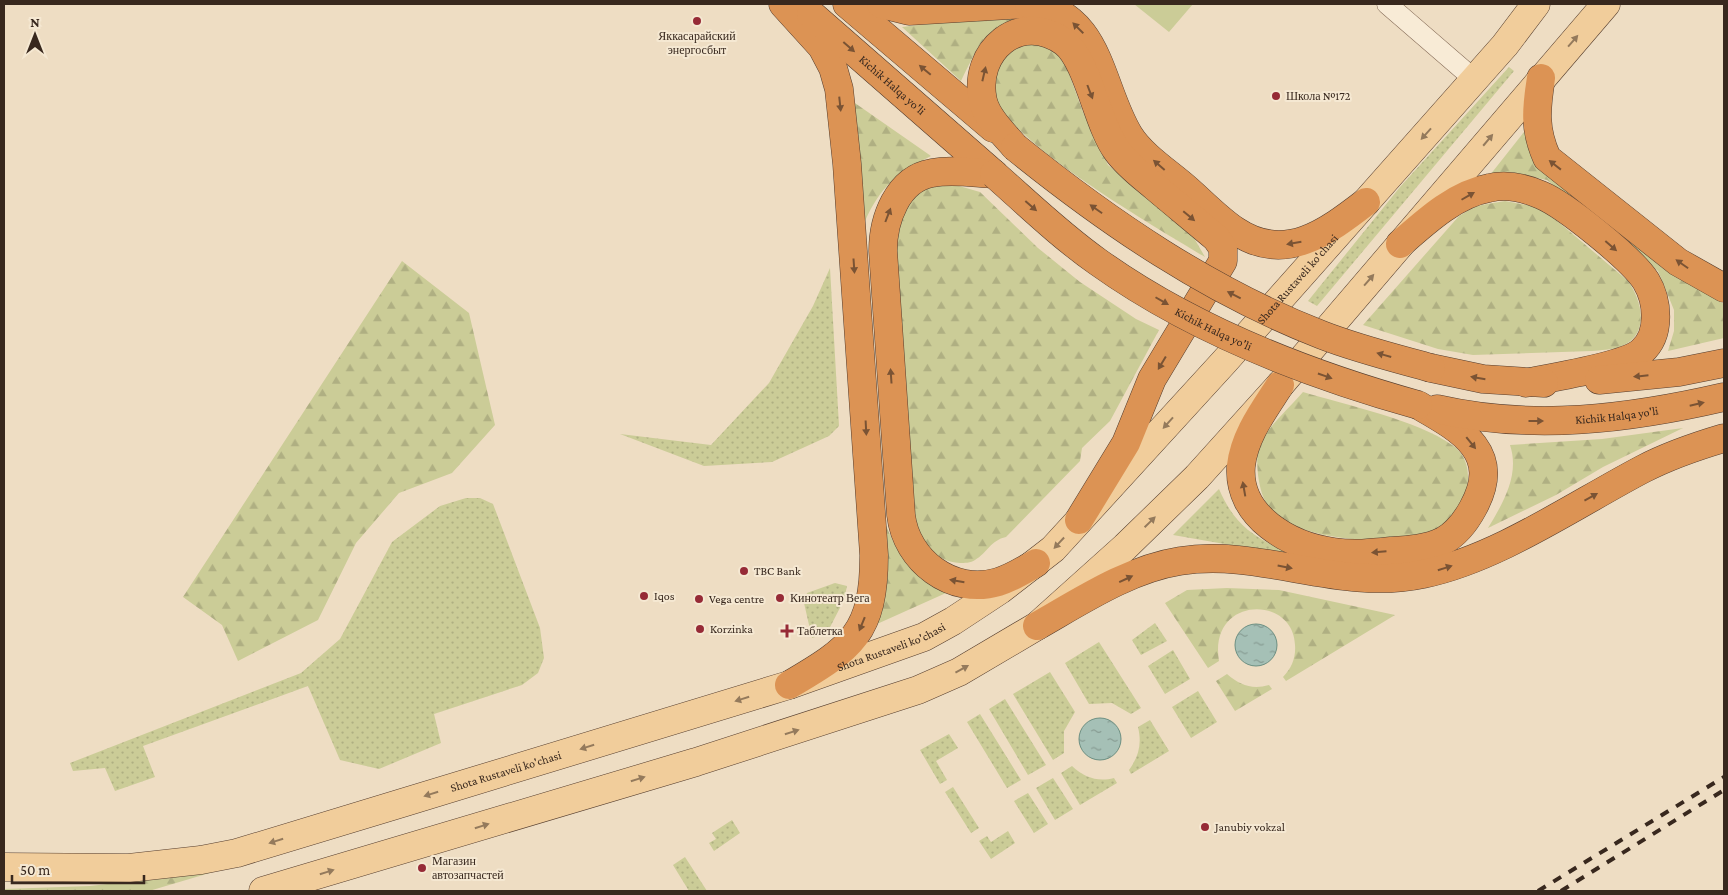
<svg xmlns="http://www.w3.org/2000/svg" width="1728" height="895" font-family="'Crimson Pro',serif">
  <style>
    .grass { fill: url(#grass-dots) }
    .forest { fill: url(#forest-firs) }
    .park { fill: #cbcc97 }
    .water { fill: url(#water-ripples); stroke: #6c8f82 }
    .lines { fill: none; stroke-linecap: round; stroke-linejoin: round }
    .street-casing { stroke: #886e5a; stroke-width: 21 }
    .primary-casing { stroke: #553d2e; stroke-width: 29 }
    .highway-casing { stroke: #553d2e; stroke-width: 29 }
    .street { stroke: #f8ebd6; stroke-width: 20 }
    .primary { stroke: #f1cd9b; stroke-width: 28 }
    .highway { stroke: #dc9354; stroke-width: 28 }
    .rail { stroke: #38281e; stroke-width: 4; stroke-dasharray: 9 9; stroke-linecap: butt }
    .highway-bridge-casing { stroke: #553d2e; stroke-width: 29; stroke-linecap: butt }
    .highway-bridge { stroke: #dc9354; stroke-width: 28 }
    .oneway { fill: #7a5334 }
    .oneway2 { fill: #947a5c }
    .poi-dot { fill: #962a36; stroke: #f5e8d2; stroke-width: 2 }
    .labels { text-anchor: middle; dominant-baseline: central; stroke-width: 4; stroke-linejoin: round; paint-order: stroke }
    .poi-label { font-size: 12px; fill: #38281e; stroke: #f5e8d2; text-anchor: start }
    .street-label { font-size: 12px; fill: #38281e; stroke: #f5e8d2 }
  </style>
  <defs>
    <pattern id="grass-dots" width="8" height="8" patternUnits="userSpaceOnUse" patternTransform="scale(1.25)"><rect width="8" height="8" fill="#cbcc97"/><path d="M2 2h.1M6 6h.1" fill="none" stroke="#afaf82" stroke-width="1.8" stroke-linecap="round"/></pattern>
    <pattern id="forest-firs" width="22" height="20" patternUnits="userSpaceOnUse" patternTransform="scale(1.25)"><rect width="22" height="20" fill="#cbcc97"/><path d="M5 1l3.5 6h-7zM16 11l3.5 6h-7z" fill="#afaf82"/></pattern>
    <pattern id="water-ripples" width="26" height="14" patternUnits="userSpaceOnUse" patternTransform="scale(1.25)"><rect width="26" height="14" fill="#a5c0b6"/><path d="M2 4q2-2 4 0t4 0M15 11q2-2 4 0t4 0" fill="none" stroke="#879c93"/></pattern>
  </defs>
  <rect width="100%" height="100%" fill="#eeddc3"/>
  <path class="grass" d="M1509,67L1514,71L1317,306L1308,301L1400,187Z
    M830,268L839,426L829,436L772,462L704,466L620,434L711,445L769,383L813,306Z
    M1219,489C1235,526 1253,536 1288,553L1287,555L1173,535Z
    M466,498H480L493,504L540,628L544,658L538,673L522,685L434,714L441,743L379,769L340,760L308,686L143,746L155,777L115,791L105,768L73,771L70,763L301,673L340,639L392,542L440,506Z
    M835,583L847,586L844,600L827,633L812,638L804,603L807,593Z
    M1155,623L1167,641L1141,655L1132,640Z
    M1099,642L1141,708L1131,714L1112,703L1089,704L1065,663Z
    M1173,650L1190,679L1165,694L1148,666Z
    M1050,672L1075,712L1064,731V753L1053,760L1013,694Z
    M1198,691L1217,722L1191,738L1172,707Z
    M1005,699L1046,765L1028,775L989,709Z
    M980,714L1021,780L1007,788L967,722Z
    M1150,720L1169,751L1131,774L1129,770C1139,756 1142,744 1138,727Z
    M949,734L958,748L936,761L947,780L940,784L920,750Z
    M1072,766C1085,778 1098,782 1114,778L1117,783L1080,805L1061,773Z
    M1053,778L1073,809L1055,820L1036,788Z
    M953,787L979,828L971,833L945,792Z
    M1028,793L1048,824L1034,833L1014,801Z
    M732,820L740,833L714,851L709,843L716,839L712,833Z
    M1008,831L1015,843L991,859L979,841L987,836L991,842Z
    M685,857L707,891H689L673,865Z"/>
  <path class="forest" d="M1001,15L1039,17C983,28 985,33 961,81L902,27Z
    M1033,40L1059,55L1067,68L1083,112L1108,165L1190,231L1205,257C1159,229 1010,144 995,96C991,84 998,67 1001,55Z
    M852,101L931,156C897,173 881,186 865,221Z
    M1524,132L1530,148L1548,176L1660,265L1724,304V338L1668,351L1674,331V310L1658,271L1547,180L1509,172L1490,175Z
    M952,184L980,192L1038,248L1080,282L1136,319L1159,330L1110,421L1082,448L1080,461L1006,537C991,540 987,553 975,560C971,563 964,563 960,563C935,562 925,544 916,524L892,236L893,228L920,185Z
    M1505,201L1542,208L1628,281C1643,302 1650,337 1619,347C1611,350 1601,350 1592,351L1473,355L1438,349L1363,325L1459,216L1476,206Z
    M402,261L469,313L495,425L452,473L399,493L356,543L318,620L238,661L222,625L183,597Z
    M1303,392C1346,405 1417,420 1452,445C1463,452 1468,464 1468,477C1468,501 1455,521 1433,531C1397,547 1302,542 1273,512C1263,502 1260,489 1258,475C1257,464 1256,451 1261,441C1270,425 1291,406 1303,392Z
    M1683,428L1603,467L1556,495L1488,528C1503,503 1520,475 1510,445L1602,439Z
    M885,523C898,556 913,577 946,593L877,624L887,579Z
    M1227,588L1279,590L1395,615L1286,681L1283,677C1292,668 1296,657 1295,645C1293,594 1208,596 1219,661L1208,668L1165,603L1187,590Z
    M1227,674C1240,685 1252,690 1269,685L1272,689L1235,711L1216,681Z
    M213,872L149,891H4V889L90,886Z"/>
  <path class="park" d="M1134,4H1193L1169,32Z"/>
  <path class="water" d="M1235 645a21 21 0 1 1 42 0a21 21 0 1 1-42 0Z
    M1079 739a21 21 0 1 1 42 0a21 21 0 1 1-42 0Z"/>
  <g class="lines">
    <g class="street-casing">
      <path id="street" d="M1387,4L1475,80"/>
    </g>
    <g class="primary-casing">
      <g id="primary">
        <path id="s1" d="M4,867L129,868L201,860L237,853L402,803L789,685L924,637L953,621L1000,590L1053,549L1225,361L1505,45L1536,4"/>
        <path d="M263,891L696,762L918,690L959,672L1037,626L1125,547L1197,477L1280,385L1606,4"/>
      </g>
    </g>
    <g class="highway-casing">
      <g id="highway">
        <path d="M783,4L822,47L833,68L839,89L847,164L874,555C874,633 852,648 789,685"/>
        <path d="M847,4L993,128"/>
        <path d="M881,4L909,11L1027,4"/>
        <path d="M1029,4C1101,12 1099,86 1129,135C1142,156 1169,173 1187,189C1203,203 1219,220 1236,231C1285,264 1327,232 1366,202"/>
        <path id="s2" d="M811,14L994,174"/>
        <path d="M1541,78C1536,109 1534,129 1547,158L1678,262L1724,288"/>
        <path d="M1015,147C1004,134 987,118 983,101C972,51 1020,10 1064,42C1088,60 1097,124 1117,151C1127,165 1142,176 1155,187C1175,204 1196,221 1216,238L1223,248V261L1152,379L1126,443L1079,520"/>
        <path d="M994,174C974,173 952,169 932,173C897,179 883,220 883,251L901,515C906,560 952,596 998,582C1012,578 1024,570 1036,563"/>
        <path d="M1400,244C1425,222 1455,194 1489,188C1506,184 1525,188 1541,195C1565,205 1632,259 1646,281C1658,301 1661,334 1642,351C1625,367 1551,377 1526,383"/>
        <path d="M1431,368L1483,379L1544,383"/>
        <path d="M1599,380L1679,372L1724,363"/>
        <path d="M1280,385C1264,410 1244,436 1241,466C1237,517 1290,546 1334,552C1353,555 1372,553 1391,551C1408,550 1427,549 1443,541C1456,534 1466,521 1473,508C1504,452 1460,429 1418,405"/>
        <path id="s3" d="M1437,409C1533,431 1629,419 1724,397"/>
        <path d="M1037,626C1081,601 1129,569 1180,561C1262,548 1339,592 1423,574C1497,559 1576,504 1643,469C1668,456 1697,446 1724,438"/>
      </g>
    </g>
    <use href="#street" class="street"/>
    <use href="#primary" class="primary"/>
    <use href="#highway" class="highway"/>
    <path class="rail" d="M1538,891L1724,777
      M1561,891L1724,790"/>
    <g class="highway-bridge-casing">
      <g id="highway-bridge">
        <path d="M1015,147C1109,223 1209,291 1322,335C1358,349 1395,358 1431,368"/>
        <path id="s4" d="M994,174C1028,204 1061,236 1098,262C1193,330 1307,374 1418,405"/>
      </g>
    </g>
    <use href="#highway-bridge" class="highway-bridge"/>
  </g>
  <defs><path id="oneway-solid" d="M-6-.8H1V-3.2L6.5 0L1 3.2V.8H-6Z" transform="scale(1.25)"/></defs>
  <g class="oneway">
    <use href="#oneway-solid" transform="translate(1078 28) rotate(-135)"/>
    <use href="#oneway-solid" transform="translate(849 47) rotate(41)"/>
    <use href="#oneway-solid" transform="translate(925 70) rotate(-140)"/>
    <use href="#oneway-solid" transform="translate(984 74) rotate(-77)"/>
    <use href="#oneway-solid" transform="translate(1090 92) rotate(69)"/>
    <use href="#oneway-solid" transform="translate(840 104) rotate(84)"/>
    <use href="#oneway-solid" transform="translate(1159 165) rotate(-139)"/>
    <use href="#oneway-solid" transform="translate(1555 165) rotate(-142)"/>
    <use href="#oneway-solid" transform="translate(1468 196) rotate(-30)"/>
    <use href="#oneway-solid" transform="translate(1031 206) rotate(41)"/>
    <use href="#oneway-solid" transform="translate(1096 209) rotate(-145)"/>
    <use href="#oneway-solid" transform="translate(888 215) rotate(-69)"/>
    <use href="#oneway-solid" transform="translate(1189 216) rotate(40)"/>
    <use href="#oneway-solid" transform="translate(1294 243) rotate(170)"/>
    <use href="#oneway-solid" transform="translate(1611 246) rotate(41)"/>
    <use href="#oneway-solid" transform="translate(1682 264) rotate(-145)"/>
    <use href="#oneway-solid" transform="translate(854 266) rotate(86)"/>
    <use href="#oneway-solid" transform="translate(1234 295) rotate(-153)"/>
    <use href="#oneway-solid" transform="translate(1162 301) rotate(30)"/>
    <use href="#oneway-solid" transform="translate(1384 355) rotate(-164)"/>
    <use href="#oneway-solid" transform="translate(1162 363) rotate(121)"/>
    <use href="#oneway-solid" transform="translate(891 376) rotate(-94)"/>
    <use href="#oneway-solid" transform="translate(1325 376) rotate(19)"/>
    <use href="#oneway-solid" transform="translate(1641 376) rotate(174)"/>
    <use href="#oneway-solid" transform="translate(1478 378) rotate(-170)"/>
    <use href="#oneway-solid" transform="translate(1697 404) rotate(-13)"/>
    <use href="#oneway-solid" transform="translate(1536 421)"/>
    <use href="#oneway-solid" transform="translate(866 428) rotate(87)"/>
    <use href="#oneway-solid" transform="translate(1471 443) rotate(51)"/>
    <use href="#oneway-solid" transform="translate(1244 489) rotate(-100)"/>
    <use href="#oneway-solid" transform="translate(1591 497) rotate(-29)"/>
    <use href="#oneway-solid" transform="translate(1379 552) rotate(175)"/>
    <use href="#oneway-solid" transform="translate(1285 567) rotate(11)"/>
    <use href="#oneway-solid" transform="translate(1445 568) rotate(-17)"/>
    <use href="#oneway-solid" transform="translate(1126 579) rotate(-25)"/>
    <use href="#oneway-solid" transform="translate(957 581) rotate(-170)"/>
    <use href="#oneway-solid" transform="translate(862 624) rotate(112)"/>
  </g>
  <g class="oneway2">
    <use href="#oneway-solid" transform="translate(1573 41) rotate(-49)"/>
    <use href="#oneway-solid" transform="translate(1426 134) rotate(132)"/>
    <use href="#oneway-solid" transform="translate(1488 140) rotate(-50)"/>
    <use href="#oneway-solid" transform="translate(1369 280) rotate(-49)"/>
    <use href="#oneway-solid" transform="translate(1168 423) rotate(132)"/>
    <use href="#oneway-solid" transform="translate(1150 522) rotate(-44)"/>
    <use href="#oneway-solid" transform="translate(1059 543) rotate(133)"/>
    <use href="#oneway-solid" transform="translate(962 669) rotate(-29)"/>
    <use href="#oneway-solid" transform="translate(742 699) rotate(163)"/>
    <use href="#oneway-solid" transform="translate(792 732) rotate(-18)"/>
    <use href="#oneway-solid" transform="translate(587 747) rotate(163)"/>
    <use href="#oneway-solid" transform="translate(638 779) rotate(-17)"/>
    <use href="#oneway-solid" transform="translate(431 794) rotate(163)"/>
    <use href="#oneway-solid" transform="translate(482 826) rotate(-17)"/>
    <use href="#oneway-solid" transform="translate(276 841) rotate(163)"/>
    <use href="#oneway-solid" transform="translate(327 872) rotate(-17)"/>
  </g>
  <g class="poi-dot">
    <circle cx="697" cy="21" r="5"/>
    <circle cx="1276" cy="96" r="5"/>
    <circle cx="744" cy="571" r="5"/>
    <circle cx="644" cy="596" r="5"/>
    <circle cx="780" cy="598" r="5"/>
    <circle cx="699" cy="599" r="5"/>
    <circle cx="700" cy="629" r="5"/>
    <path d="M784.5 623.5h5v5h5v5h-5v5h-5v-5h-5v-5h5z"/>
    <circle cx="1205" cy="827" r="5"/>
    <circle cx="422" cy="868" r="5"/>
  </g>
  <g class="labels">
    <g class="poi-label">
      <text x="697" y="36" text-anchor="middle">Яккасарайский<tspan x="697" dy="14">энергосбыт</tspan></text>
      <text x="1286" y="96">Школа №172</text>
      <text x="754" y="571">TBC Bank</text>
      <text x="654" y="596">Iqos</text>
      <text x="790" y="598">Кинотеатр Вега</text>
      <text x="709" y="599">Vega centre</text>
      <text x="710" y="629">Korzinka</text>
      <text x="797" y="631">Таблетка</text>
      <text x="1215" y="827">Janubiy vokzal</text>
      <text x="432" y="861">Магазин<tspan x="432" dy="14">автозапчастей</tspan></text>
    </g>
    <g class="street-label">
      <text stroke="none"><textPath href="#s2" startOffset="108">Kichik Halqa yo'li</textPath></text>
      <text stroke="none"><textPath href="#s1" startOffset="1475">Shota Rustaveli ko'chasi</textPath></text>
      <text stroke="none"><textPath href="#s4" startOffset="270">Kichik Halqa yo'li</textPath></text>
      <text stroke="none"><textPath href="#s3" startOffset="181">Kichik Halqa yo'li</textPath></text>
      <text stroke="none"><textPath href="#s1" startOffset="920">Shota Rustaveli ko'chasi</textPath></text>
      <text stroke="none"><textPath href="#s1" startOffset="515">Shota Rustaveli ko'chasi</textPath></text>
    </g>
  </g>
  <rect width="1728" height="895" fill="none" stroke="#38281e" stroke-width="10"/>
  <g transform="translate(35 35)" stroke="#f5e8d2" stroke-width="4" paint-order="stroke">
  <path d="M0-4L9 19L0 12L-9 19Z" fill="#38281e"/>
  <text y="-8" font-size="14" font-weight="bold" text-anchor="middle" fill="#38281e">N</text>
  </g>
  <path d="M12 875v8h132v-8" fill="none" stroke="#38281e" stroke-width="2.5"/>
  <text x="20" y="875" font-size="15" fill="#38281e" stroke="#f5e8d2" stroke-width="4" paint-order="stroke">50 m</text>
</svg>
